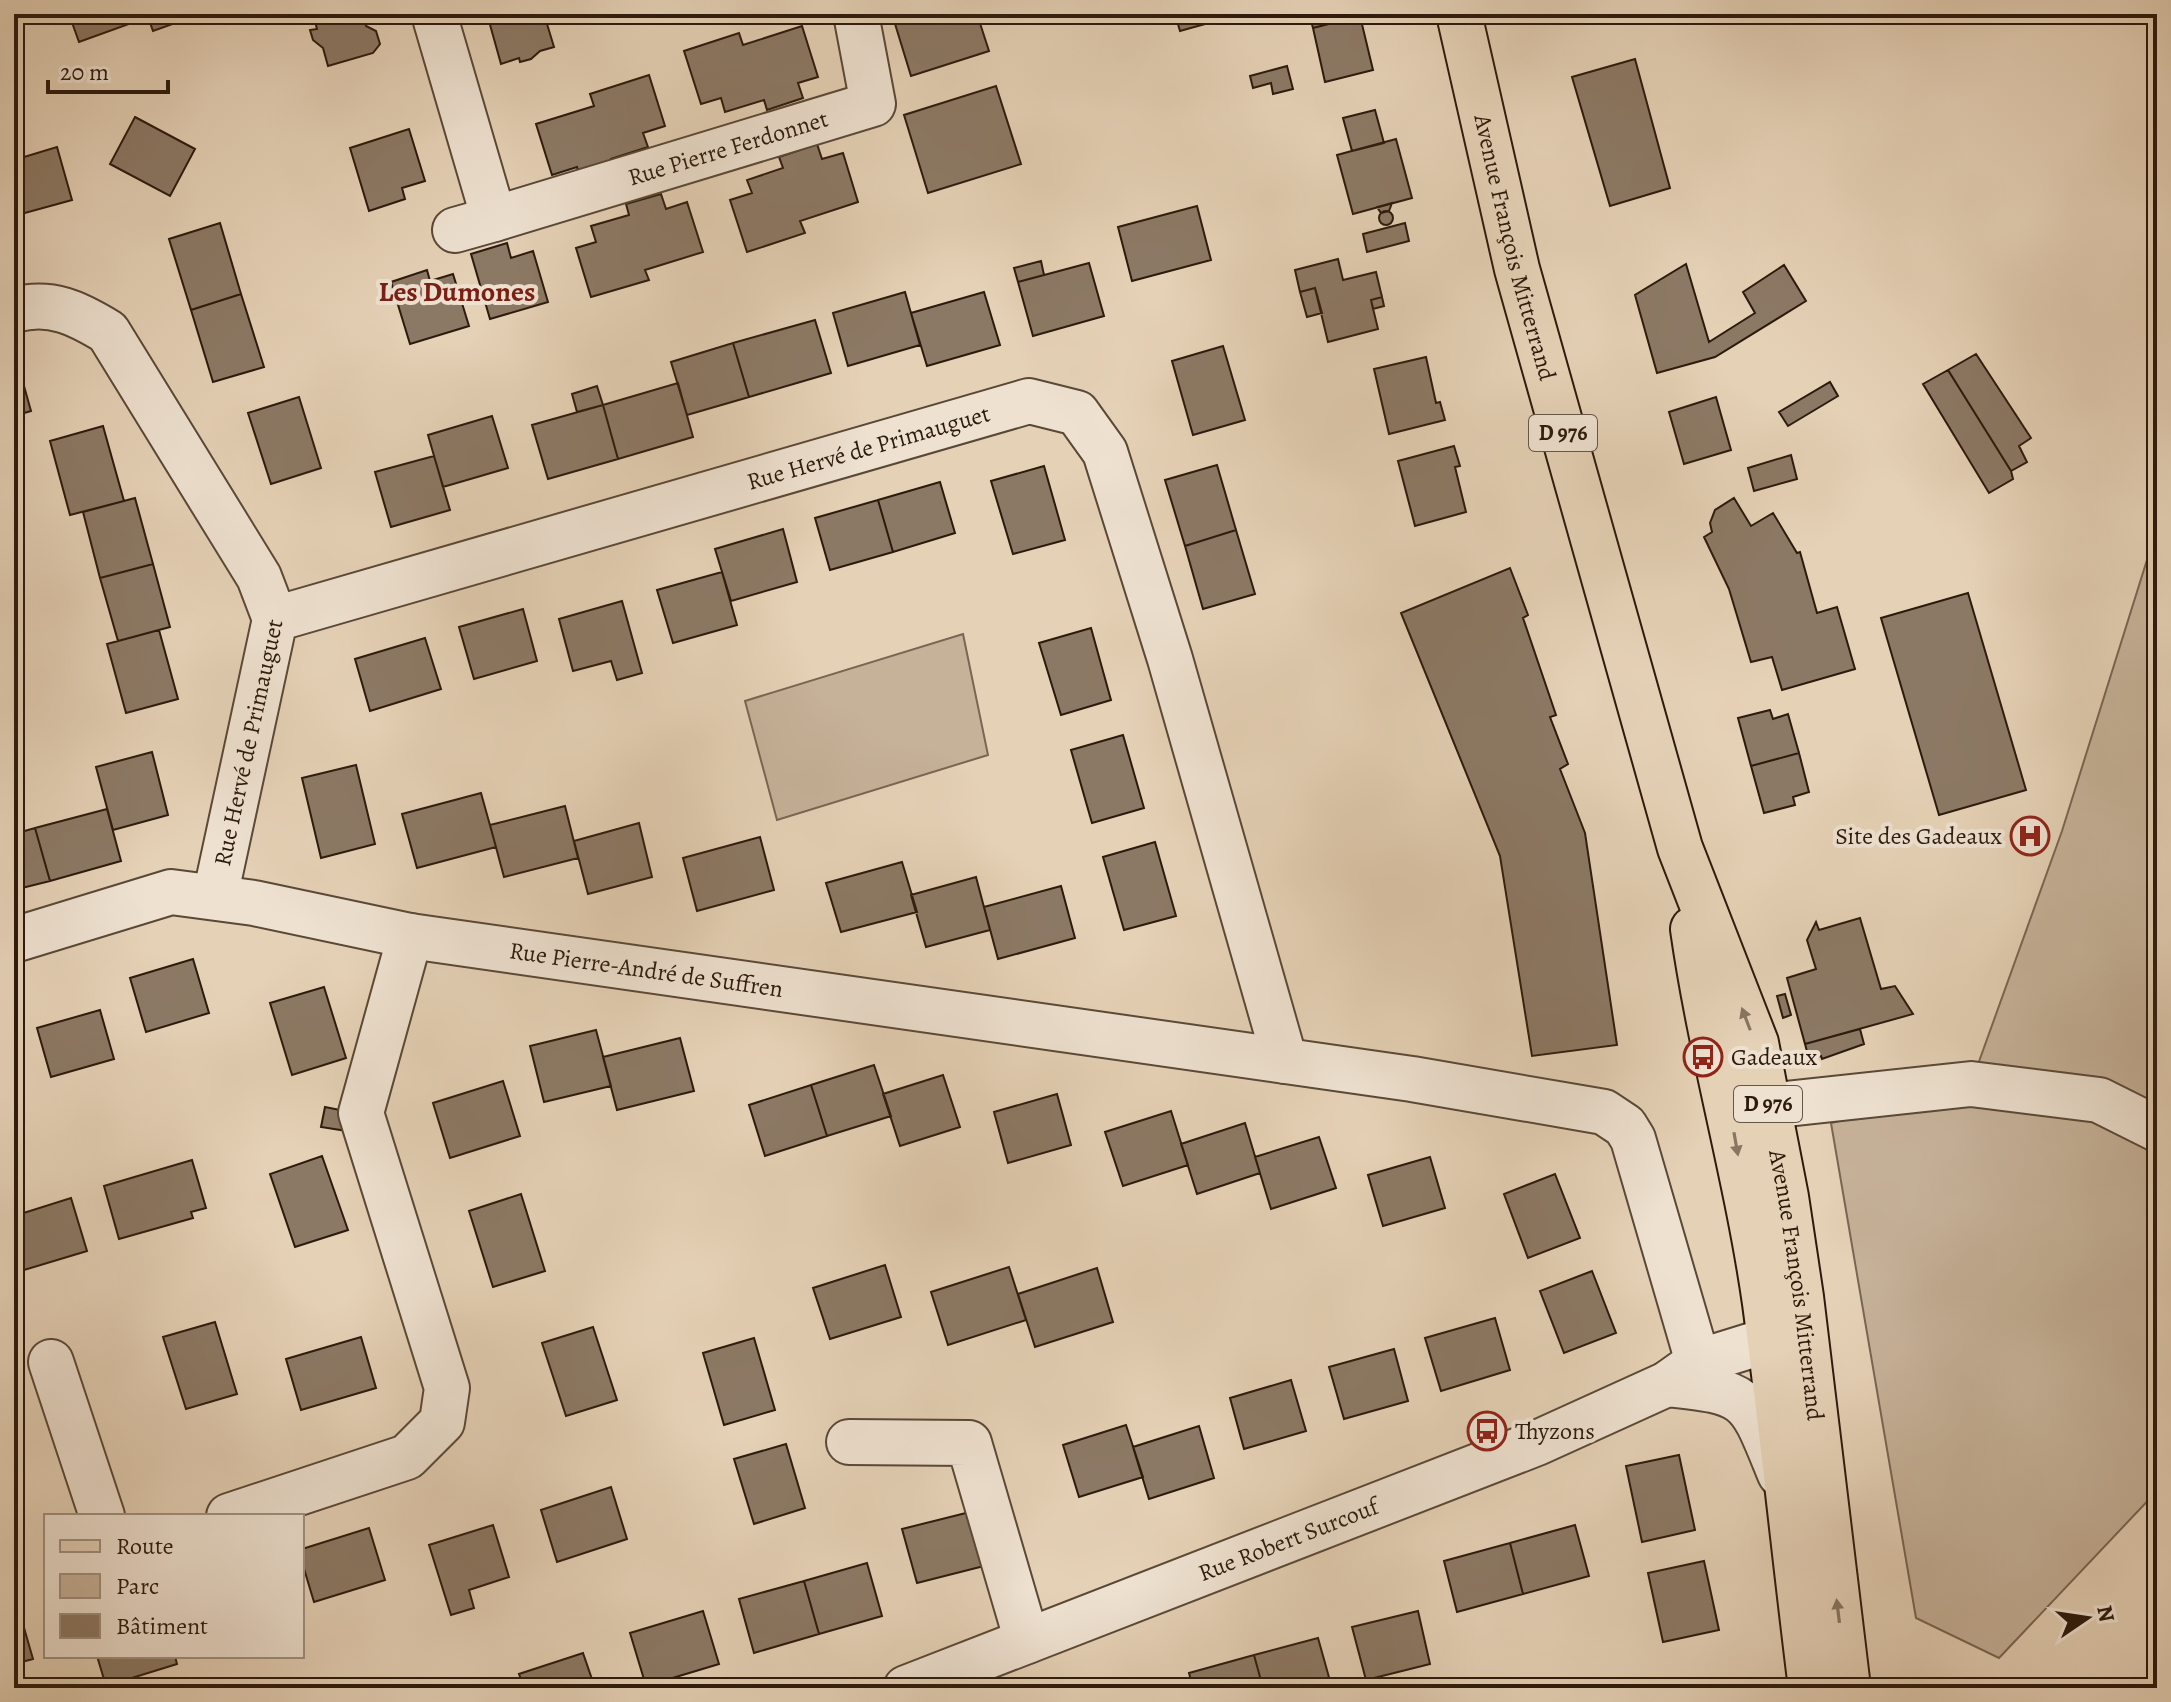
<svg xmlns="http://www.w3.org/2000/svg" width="2171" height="1702" font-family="Alegreya,serif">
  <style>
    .green { fill: #c6b299; stroke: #796653; stroke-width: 2 }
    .building { fill: #8c7965; stroke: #2c1a0d; stroke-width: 2 }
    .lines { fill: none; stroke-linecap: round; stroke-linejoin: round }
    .minor-casing { stroke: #5a4837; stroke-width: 48 }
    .major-casing { stroke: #2c1a0d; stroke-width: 48 }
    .minor { stroke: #eee1d0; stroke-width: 44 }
    .major { stroke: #e5d1b6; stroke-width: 44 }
    .oneway { fill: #887662 }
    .labels { text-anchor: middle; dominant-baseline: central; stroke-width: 8; stroke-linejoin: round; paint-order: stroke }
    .shield { fill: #eee1d0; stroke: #665648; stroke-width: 2 }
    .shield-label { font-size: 22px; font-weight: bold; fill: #2c1a0d }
    .street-label { font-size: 24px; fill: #2c1a0d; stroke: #eee1d0 }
    .poi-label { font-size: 24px; fill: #2c1a0d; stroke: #eee1d0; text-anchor: start }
    .quarter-label { font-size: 28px; font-weight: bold; fill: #7a1f14; stroke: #eee1d0 }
  </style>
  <rect width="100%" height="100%" fill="#e5d1b6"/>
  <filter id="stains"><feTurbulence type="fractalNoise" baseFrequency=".0025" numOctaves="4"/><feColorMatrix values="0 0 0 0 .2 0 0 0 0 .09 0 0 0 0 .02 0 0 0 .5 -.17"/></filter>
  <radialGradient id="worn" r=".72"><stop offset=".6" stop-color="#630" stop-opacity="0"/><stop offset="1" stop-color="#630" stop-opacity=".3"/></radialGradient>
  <path class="green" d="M2157,528V1491L1999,1658L1916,1618L1831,1123L1968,1092L2062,831Z
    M963,634L988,755L777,820L745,701Z"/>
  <path class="building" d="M69,14H182L184,20L153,31L148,17L79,42Z
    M313,14H367L363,16L366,26L376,31L380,44L373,53L328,66L323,48L313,40L310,30L317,29Z
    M487,14H544L554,47L540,51L531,59L520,62L519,58L501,64Z
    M892,14H977L989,51L911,76Z
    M1175,14H1241L1180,31Z
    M1309,14H1360V16L1313,28Z
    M1360,16L1373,70L1325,82L1313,28Z
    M802,26L818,77L798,83L803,98L767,110L764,100L725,112L721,98L701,104L684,51L739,33L743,45Z
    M1635,59L1670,188L1610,206L1572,77Z
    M1287,66L1293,89L1273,94L1271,83L1253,88L1250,76Z
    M649,75L665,126L643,133L648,147L611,159L614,169L581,179L577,167L552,175L536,124L594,106L590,94Z
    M996,86L1021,164L928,193L904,115Z
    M1375,110L1384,143L1352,151L1343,118Z
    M135,117L195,149L170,196L110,164Z
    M409,129L425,181L402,188L405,199L369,211L350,148Z
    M1396,139L1412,198L1353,214L1337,155Z
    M817,144L822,159L843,153L858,202L800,221L805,233L747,252L730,200L752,193L747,180L783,168L779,157Z
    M57,147L72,200L14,216V160Z
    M661,194L666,209L687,202L703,252L645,270L649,280L591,297L576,248L596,242L591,226L629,215L626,204Z
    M1392,203L1389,211L1381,213L1377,207Z
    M1197,206L1211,260L1132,281L1118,227Z
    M1379 218a7 7 0 1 1 14 0a7 7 0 1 1-14 0Z
    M220,223L241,294L191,310L169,239Z
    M1405,223L1409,241L1367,252L1363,234Z
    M507,243L511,258L533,251L548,302L490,319L471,254Z
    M1338,259L1343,280L1376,272L1382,297L1371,300L1378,329L1328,342L1315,288L1300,292L1295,270Z
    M1041,261L1044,275L1018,282L1014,268Z
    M1089,263L1104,316L1033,336L1018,282Z
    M1686,264L1709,342L1755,313L1743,292L1784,265L1806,301L1715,357L1657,373L1635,295Z
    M427,270L430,281L453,274L469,326L410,344L391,282Z
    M1315,288L1322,313L1307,317L1300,292Z
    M905,292L920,345L848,366L833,313Z
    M984,292L1000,345L927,366L911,313Z
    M241,294L264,367L213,382L191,310Z
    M1382,297L1384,306L1373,309L1371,300Z
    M815,320L831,373L749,397L733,343Z
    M733,343L749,397L687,415L671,362Z
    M1223,346L1245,420L1193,435L1172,361Z
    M1976,354L2031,438L2019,446L2027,462L2011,471L1948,370Z
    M1426,357L1436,403L1440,402L1445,420L1389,434L1374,369Z
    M17,361L31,411L14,416V362Z
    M1948,370L2011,471L2013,479L1989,493L1923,384Z
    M1830,382L1838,396L1788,426L1779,412Z
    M678,383L693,437L618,459L603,405Z
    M597,386L603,405L577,412L572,394Z
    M299,397L321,468L271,484L248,413Z
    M1716,397L1731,450L1684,464L1669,412Z
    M603,405L618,459L548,479L532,425Z
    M492,416L508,468L443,487L428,435Z
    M103,426L124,501L70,515L50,441Z
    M1454,446L1460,466L1455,467L1466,512L1415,526L1398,461Z
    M1791,455L1797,479L1754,491L1748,468Z
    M434,456L450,510L391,527L375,472Z
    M1217,465L1236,530L1185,546L1165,480Z
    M1044,466L1065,540L1013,554L991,481Z
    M940,482L955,533L893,552L878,500Z
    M135,498L153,564L100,578L83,512Z
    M1734,498L1751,526L1773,513L1797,553L1800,552L1817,613L1837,607L1855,669L1782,690L1772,657L1751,662L1729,589L1704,537L1712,532L1710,523L1715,510Z
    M878,500L893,552L830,570L815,518Z
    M783,529L797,582L731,601L715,549Z
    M1236,530L1255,594L1203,609L1185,546Z
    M153,564L170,627L118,641L100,578Z
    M1510,568L1528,615L1523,618L1556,715L1550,717L1568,764L1560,769L1585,833L1617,1045L1532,1056L1500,856L1401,613Z
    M722,572L737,625L673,643L657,590Z
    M1968,593L2026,790L1939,815L1881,618Z
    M622,601L642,673L617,680L611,661L573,671L559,619Z
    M523,609L537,661L474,679L459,627Z
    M1091,628L1111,700L1061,715L1039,643Z
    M159,630L178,699L126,713L107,644Z
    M425,638L441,689L370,711L355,659Z
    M1770,710L1773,719L1788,714L1799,753L1751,766L1738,718Z
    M1123,735L1144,808L1092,823L1071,750Z
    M152,752L168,815L113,830L96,767Z
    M1799,753L1809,792L1793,797L1795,805L1764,813L1751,766Z
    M356,765L375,844L321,858L302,778Z
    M481,793L496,847L417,868L402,814Z
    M565,806L578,858L504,877L490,825Z
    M107,809L121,861L50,881L35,828Z
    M639,823L652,877L588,894L574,841Z
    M35,828L50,881L14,890V834Z
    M760,837L774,890L697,911L683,858Z
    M1155,842L1176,916L1124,930L1103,857Z
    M902,862L917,912L841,932L826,883Z
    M976,877L990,930L926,947L911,895Z
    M1061,886L1075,938L998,959L984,907Z
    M1860,918L1881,989L1895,986L1913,1014L1805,1044L1787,978L1816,969L1807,940L1816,922L1819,930Z
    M193,959L209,1013L146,1032L130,978Z
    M324,987L346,1058L292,1075L270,1003Z
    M1785,994L1791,1015L1783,1018L1777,996Z
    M100,1010L114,1059L51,1077L37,1028Z
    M1860,1029L1864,1044L1822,1059L1821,1056L1809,1059L1805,1044Z
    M596,1030L611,1086L544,1102L530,1046Z
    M680,1038L694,1091L617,1110L603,1057Z
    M874,1065L891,1116L827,1136L811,1085Z
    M943,1075L960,1127L900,1146L883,1094Z
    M503,1081L520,1136L450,1158L433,1103Z
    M811,1085L827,1136L765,1156L749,1105Z
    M1057,1094L1071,1145L1008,1163L994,1112Z
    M325,1107L350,1112L347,1131L321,1127Z
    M1171,1111L1188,1165L1123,1186L1105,1132Z
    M1245,1123L1260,1173L1197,1194L1181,1144Z
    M1319,1137L1336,1188L1271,1209L1255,1157Z
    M322,1156L348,1230L295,1247L270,1174Z
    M1430,1157L1445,1208L1383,1226L1368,1175Z
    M192,1160L206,1208L191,1212L193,1218L119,1239L104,1186Z
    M1555,1174L1580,1238L1528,1258L1504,1194Z
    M521,1194L545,1271L493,1287L469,1211Z
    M71,1198L87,1251L14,1273V1216Z
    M885,1265L901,1317L830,1339L813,1288Z
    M1009,1267L1026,1320L948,1345L931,1292Z
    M1097,1268L1113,1322L1035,1347L1018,1294Z
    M1592,1271L1616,1333L1564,1353L1540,1291Z
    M1495,1318L1510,1370L1441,1391L1425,1338Z
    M215,1322L237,1394L186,1409L163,1337Z
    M593,1327L617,1400L566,1416L542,1343Z
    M361,1337L376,1388L301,1410L286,1359Z
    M754,1338L775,1410L724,1425L703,1353Z
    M1394,1349L1408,1401L1344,1419L1329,1367Z
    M1291,1380L1306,1431L1244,1449L1230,1398Z
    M1126,1425L1143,1477L1079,1497L1063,1445Z
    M1199,1426L1214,1478L1149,1499L1133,1447Z
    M786,1444L805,1508L754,1524L734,1459Z
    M1679,1455L1695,1530L1642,1542L1626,1466Z
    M611,1487L627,1539L557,1562L541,1510Z
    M970,1512L984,1566L917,1583L902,1529Z
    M493,1525L509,1577L469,1590L474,1608L451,1615L429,1545Z
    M1575,1525L1589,1576L1523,1594L1510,1543Z
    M369,1528L385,1580L314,1602L302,1562V1549Z
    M1510,1543L1523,1594L1457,1612L1444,1561Z
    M1704,1561L1719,1630L1663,1642L1648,1573Z
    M867,1563L882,1616L819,1634L804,1581Z
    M804,1581L819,1634L754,1653L739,1599Z
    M14,1593L33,1659L14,1664Z
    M703,1611L719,1664L646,1686L630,1633Z
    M1418,1611L1430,1664L1366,1680L1352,1627Z
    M1318,1638L1332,1688H1263L1254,1655Z
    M583,1653L595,1688H524L519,1674Z
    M1254,1655L1263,1688H1193L1189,1673Z
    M97,1656H175L177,1664L106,1686Z"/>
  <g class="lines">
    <g class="minor-casing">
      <g id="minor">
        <path id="s1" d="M434,14L494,219L873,104L856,14"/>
        <path d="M455,230L494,219"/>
        <path d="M14,310C51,300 77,313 108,332L259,577L275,619"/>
        <path id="s2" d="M215,897L275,619L1029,401L1077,413L1105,452L1170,659L1285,1061"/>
        <path id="s3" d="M14,940L171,892L254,903L410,936L1412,1079L1604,1112L1625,1126L1633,1139L1698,1362"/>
        <path d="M1768,1106L1971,1084L2099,1100L2157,1129"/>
        <path d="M51,1362L102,1516"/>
        <path d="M1667,1384C1751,1392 1749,1398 1780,1474"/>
        <path d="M849,1442L969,1443L1027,1641"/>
        <path d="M229,1516L407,1457L442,1422L447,1388L361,1113L410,936"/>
        <path id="s4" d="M906,1688L1537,1443L1667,1384L1698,1362L1769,1340L1787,1346L1799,1360"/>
      </g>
    </g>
    <g class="major-casing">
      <g id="major">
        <path id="s5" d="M1459,14L1517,269L1680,848L1756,1043L1786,1197L1801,1297L1848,1688"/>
        <path d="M1693,929C1711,1055 1747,1177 1765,1303C1782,1431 1795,1560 1811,1688"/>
      </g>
    </g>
    <use href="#minor" class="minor"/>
    <use href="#major" class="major"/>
  </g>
  <defs><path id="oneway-solid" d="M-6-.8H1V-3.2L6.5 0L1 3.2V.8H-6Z" transform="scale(2)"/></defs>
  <g class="oneway">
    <use href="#oneway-solid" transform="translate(1746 1019) rotate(-111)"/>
    <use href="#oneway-solid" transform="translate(1736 1144) rotate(80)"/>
    <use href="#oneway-solid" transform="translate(1838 1611) rotate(-97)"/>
  </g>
  <defs>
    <g id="hospital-ring" transform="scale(2)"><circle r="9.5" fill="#eee1d0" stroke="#8f2418" stroke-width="1.5"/><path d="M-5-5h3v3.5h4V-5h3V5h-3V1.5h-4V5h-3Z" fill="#8f2418"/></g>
    <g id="bus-ring" transform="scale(2)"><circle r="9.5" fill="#eee1d0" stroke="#8f2418" stroke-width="1.5"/><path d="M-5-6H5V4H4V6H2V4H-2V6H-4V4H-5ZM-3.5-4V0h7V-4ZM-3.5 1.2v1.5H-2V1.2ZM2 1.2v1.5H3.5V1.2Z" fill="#8f2418"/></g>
  </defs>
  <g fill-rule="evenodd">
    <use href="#hospital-ring" x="2030" y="836"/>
    <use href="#bus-ring" x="1703" y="1057"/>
    <use href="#bus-ring" x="1487" y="1431"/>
  </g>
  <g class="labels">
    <g class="shield">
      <rect x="1529" y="415" width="68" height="36" rx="6"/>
      <rect x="1734" y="1086" width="68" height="36" rx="6"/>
    </g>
    <g class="shield-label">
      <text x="1563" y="433">D 976</text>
      <text x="1768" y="1104">D 976</text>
    </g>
    <g class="street-label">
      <text stroke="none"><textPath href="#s1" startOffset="458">Rue Pierre Ferdonnet</textPath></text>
      <text stroke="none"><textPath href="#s5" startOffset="240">Avenue François Mitterrand</textPath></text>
      <text stroke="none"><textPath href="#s2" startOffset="902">Rue Hervé de Primauguet</textPath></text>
      <text stroke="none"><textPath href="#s2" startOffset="158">Rue Hervé de Primauguet</textPath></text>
      <text stroke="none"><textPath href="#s3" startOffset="646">Rue Pierre-André de Suffren</textPath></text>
      <text stroke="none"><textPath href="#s5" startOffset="1318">Avenue François Mitterrand</textPath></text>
      <text stroke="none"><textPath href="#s4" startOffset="410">Rue Robert Surcouf</textPath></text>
    </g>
    <g class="poi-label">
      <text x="2002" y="836" text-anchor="end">Site des Gadeaux</text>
      <text x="1731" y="1057">Gadeaux</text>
      <text x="1515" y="1431">Thyzons</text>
    </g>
    <g class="quarter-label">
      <text x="457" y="292">Les Dumones</text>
    </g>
  </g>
  <rect width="2171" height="1702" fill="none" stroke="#e5d1b6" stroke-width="48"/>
  <rect x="16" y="16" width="2139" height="1670" fill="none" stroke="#2c1a0d" stroke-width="4"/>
  <rect x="24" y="24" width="2123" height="1654" fill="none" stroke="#2c1a0d" stroke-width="2"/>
  <rect x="44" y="1514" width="260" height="144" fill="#eee1d0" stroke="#a09182" stroke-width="2"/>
  <rect x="60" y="1540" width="40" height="12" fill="#e5d1b6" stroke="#a09182" stroke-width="2"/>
  <text x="116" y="1554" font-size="24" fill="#2c1a0d">Route</text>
  <rect x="60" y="1574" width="40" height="24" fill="#c6b299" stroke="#a09182" stroke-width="2"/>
  <text x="116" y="1594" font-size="24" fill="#2c1a0d">Parc</text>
  <rect x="60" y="1614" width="40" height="24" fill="#8c7965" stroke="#a09182" stroke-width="2"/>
  <text x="116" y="1634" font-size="24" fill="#2c1a0d">Bâtiment</text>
  <g transform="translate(2087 1618) rotate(77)" stroke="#eee1d0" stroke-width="6" paint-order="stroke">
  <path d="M0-6L14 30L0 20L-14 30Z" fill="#2c1a0d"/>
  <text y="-12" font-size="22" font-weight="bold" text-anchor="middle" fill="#2c1a0d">N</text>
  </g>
  <path d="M48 80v12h120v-12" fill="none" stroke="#2c1a0d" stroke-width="4"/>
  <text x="60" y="80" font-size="24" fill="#2c1a0d" stroke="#eee1d0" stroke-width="6" paint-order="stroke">20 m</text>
  <rect width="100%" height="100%" filter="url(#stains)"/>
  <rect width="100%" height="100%" fill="url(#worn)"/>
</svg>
